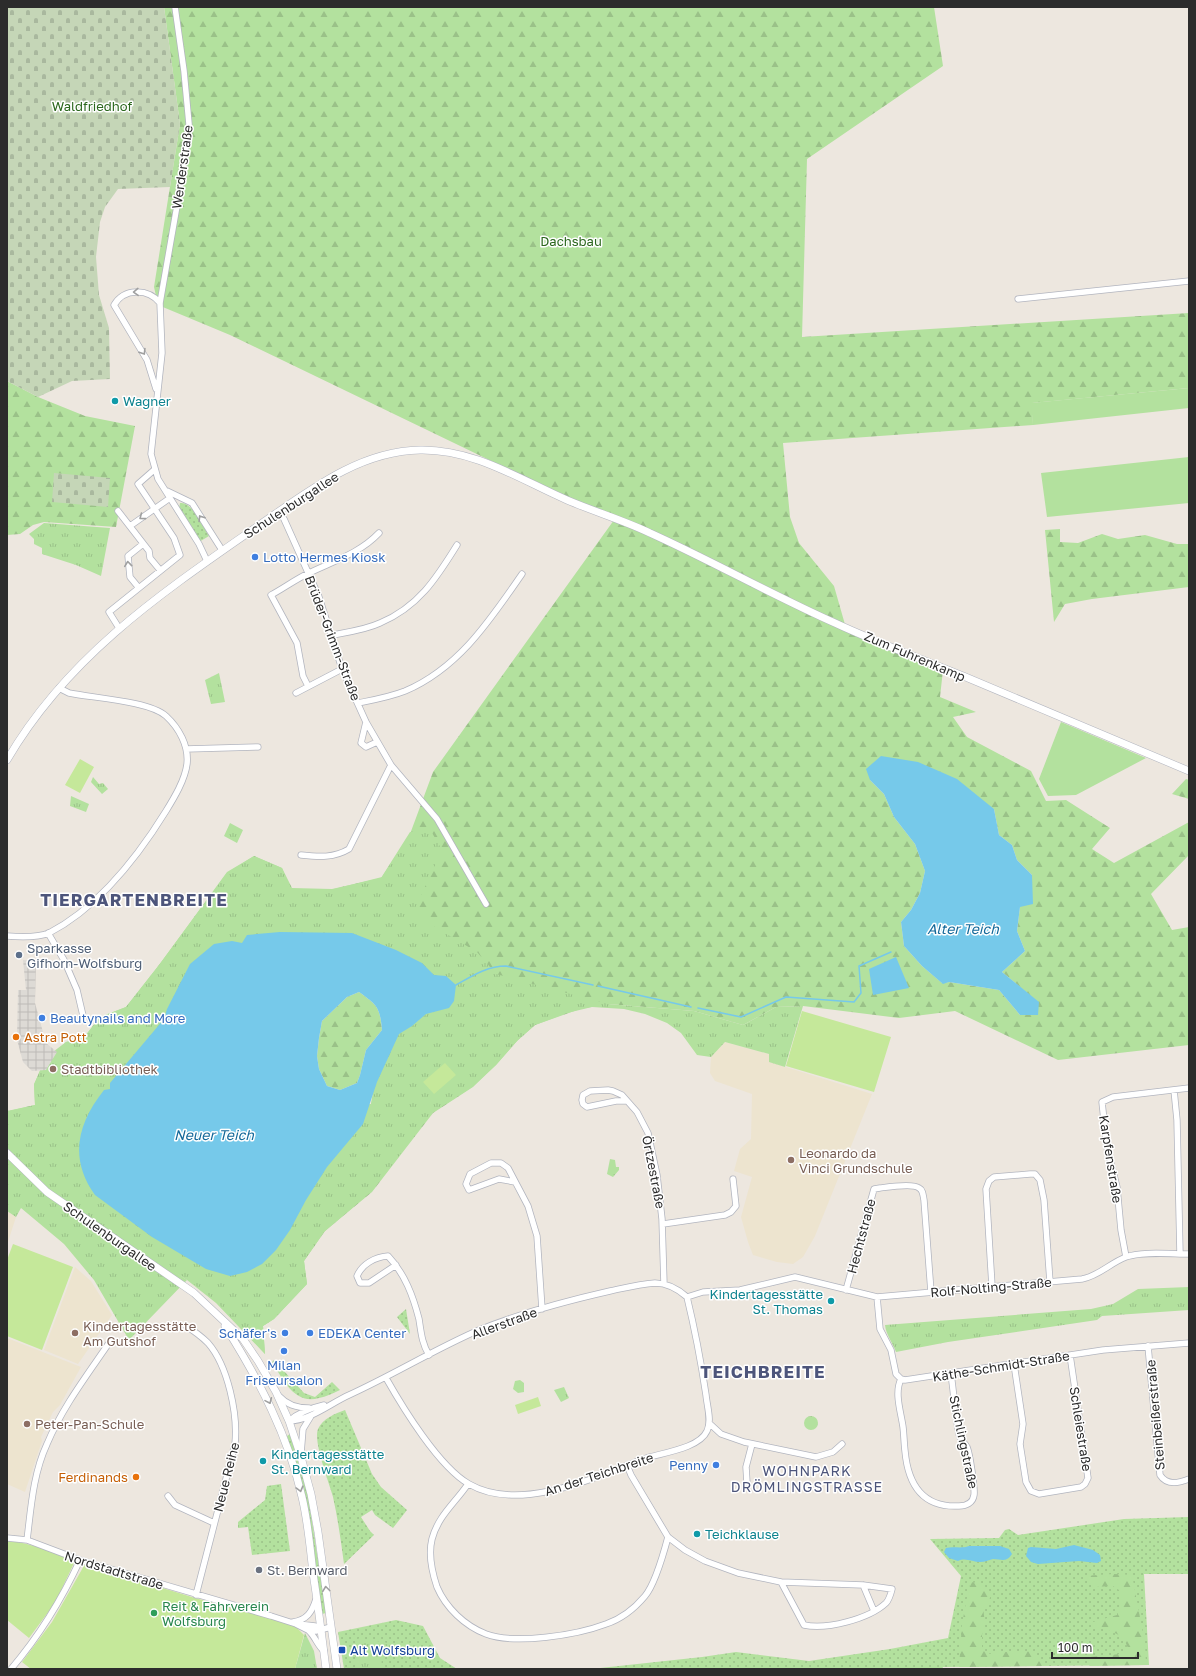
<svg xmlns="http://www.w3.org/2000/svg" width="1196" height="1676" font-family="'Golos Text',sans-serif">
  <style>
    .education { fill: #ede4cf }
    .grass { fill: url(#grass-dots) }
    .forest { fill: url(#forest-firs); fill-rule: evenodd }
    .cemetery { fill: url(#cemetery-stones) }
    .park { fill: url(#park-tufts); fill-rule: evenodd }
    .garden { fill: #b3e19e }
    .pitch { fill: #c5e89a }
    .plaza { fill: url(#plaza-grid) }
    .water { fill: #76c9ea; fill-rule: evenodd }
    .lines { fill: none; stroke-linecap: round; stroke-linejoin: round }
    .stream { stroke: #76c9ea; stroke-width: 1.5 }
    .minor-casing { stroke: #b2b5bf; stroke-width: 7 }
    .tertiary-casing { stroke: #b2b5bf; stroke-width: 8 }
    .minor { stroke: #fff; stroke-width: 5.5 }
    .tertiary { stroke: #fff; stroke-width: 7 }
    .oneway { stroke: #a0a0a0 }
    .culture-dot { fill: #0f9aa8; stroke: #fff; stroke-width: 1.5 }
    .shop-dot { fill: #3f7fe0; stroke: #fff; stroke-width: 1.5 }
    .service-dot { fill: #5c6f8a; stroke: #fff; stroke-width: 1.5 }
    .food-dot { fill: #e8710a; stroke: #fff; stroke-width: 1.5 }
    .education-dot { fill: #8d6e63; stroke: #fff; stroke-width: 1.5 }
    .worship-dot { fill: #6b7280; stroke: #fff; stroke-width: 1.5 }
    .leisure-dot { fill: #2e9e5b; stroke: #fff; stroke-width: 1.5 }
    .transit-dot { fill: #1a4fb4; stroke: #fff; stroke-width: 1.5 }
    .labels { text-anchor: middle; dominant-baseline: central; stroke-width: 3; stroke-linejoin: round; paint-order: stroke }
    .park-label { font-size: 13px; fill: #2b671d; stroke: #fff }
    .street-label { font-size: 13px; fill: #2c2c2c; stroke: #fff }
    .culture-label { font-size: 13px; fill: #0d838f; stroke: #fff; text-anchor: start }
    .shop-label { font-size: 13px; fill: #366cbe; stroke: #fff; text-anchor: start }
    .service-label { font-size: 13px; fill: #4e5e75; stroke: #fff; text-anchor: start }
    .food-label { font-size: 13px; fill: #c56008; stroke: #fff; text-anchor: start }
    .education-label { font-size: 13px; fill: #785e54; stroke: #fff; text-anchor: start }
    .worship-label { font-size: 13px; fill: #5b616d; stroke: #fff; text-anchor: start }
    .leisure-label { font-size: 13px; fill: #27864d; stroke: #fff; text-anchor: start }
    .transit-label { font-size: 13px; fill: #164399; stroke: #fff; text-anchor: start }
    .water-label { font-size: 14px; font-style: italic; fill: #136899; stroke: #fff }
    .neighbourhood-label { font-size: 14px; letter-spacing: 1px; fill: #4d557b; stroke: #fff }
    .district-label { font-size: 17px; font-weight: bold; letter-spacing: 1px; fill: #4d557b; stroke: #fff }
  </style>
  <defs>
    <pattern id="grass-dots" width="8" height="8" patternUnits="userSpaceOnUse"><rect width="8" height="8" fill="#b3e19e"/><path d="M2 2h.1M6 6h.1" fill="none" stroke="#9ac188" stroke-width="1.8" stroke-linecap="round"/></pattern>
    <pattern id="forest-firs" width="22" height="20" patternUnits="userSpaceOnUse"><rect width="22" height="20" fill="#b3e19e"/><path d="M5 1l3.5 6h-7zM16 11l3.5 6h-7z" fill="#9ac188"/></pattern>
    <pattern id="cemetery-stones" width="16" height="16" patternUnits="userSpaceOnUse"><rect width="16" height="16" fill="#c5d6b7"/><path d="M2 7V4a2 2 0 0 1 4 0v3zM10 15v-3a2 2 0 0 1 4 0v3z" fill="#a9b89e"/></pattern>
    <pattern id="park-tufts" width="24" height="20" patternUnits="userSpaceOnUse"><rect width="24" height="20" fill="#b3e19e"/><path d="M3 7l-1-3M5 7V3M7 7l1-3M15 17l-1-3M17 17v-4M19 17l1-3" fill="none" stroke="#9ac188"/></pattern>
    <pattern id="plaza-grid" width="8" height="8" patternUnits="userSpaceOnUse"><rect width="8" height="8" fill="#dddad5"/><path d="M0 4h8M4 0v8" fill="none" stroke="#bebbb7"/></pattern>
  </defs>
  <rect width="100%" height="100%" fill="#ede7df"/>
  <path class="education" d="M725,1042L769,1054L770,1062L872,1094L815,1236L803,1257L793,1264L777,1262L753,1255L748,1242L741,1217L752,1177L734,1171L740,1149L751,1139L752,1094L715,1081L710,1073L711,1057Z
    M7,1211L16,1217L7,1245Z
    M75,1267L91,1281L112,1315L78,1364L44,1350Z
    M7,1338L81,1367L60,1405L53,1412L41,1437L42,1441L25,1492L7,1484Z"/>
  <path class="grass" d="M180,503C192,501 203,526 209,536L199,542L179,509Z
    M406,1309L410,1334L397,1317Z
    M274,1360L304,1393L315,1397L332,1382L340,1390C333,1393 326,1397 319,1398C294,1405 283,1379 272,1362Z
    M345,1410L372,1474L381,1487L407,1510L393,1528L375,1515L372,1510L361,1517L370,1531L374,1535L344,1564C341,1542 338,1519 333,1497C329,1482 313,1442 318,1429C323,1418 335,1414 345,1410Z
    M290,1434L308,1495L326,1613L322,1614C314,1554 306,1493 287,1436Z
    M281,1484L290,1551L252,1555L248,1527L238,1528V1522L265,1500L267,1486Z
    M1189,1517V1574H1144L1149,1665L943,1667L942,1669H591L702,1657L736,1652L809,1661L890,1649L948,1638L961,1576L930,1539L999,1538L1005,1530L1009,1529L1018,1535L1124,1519Z
    M396,1620L423,1626L440,1658L457,1669H344L338,1632Z"/>
  <path class="forest" d="M164,7H934L943,66L807,159L802,337L1189,313V388L1032,403L1033,425L783,443L790,517L799,543L834,586L846,628L943,670L940,697L976,712L953,717L967,737L1031,771L1046,801L1066,800L1110,828L1092,849L1114,863L1189,822V855L1151,894L1172,930L1189,927V1045L1058,1060L955,1011L899,1018L803,1006L776,1007L743,1025L694,1011L608,1004L580,1009L535,1025L518,1040L496,1065L473,1087L433,1113L372,1192L325,1231L304,1261L307,1284L274,1319L263,1326L265,1354L216,1303L187,1280L119,1238L7,1111L35,1105L34,1084L40,1071L66,1042L84,1037L100,1017L126,1007L159,965L227,872L254,856L282,868L291,889L296,892L334,889L382,877L410,834L433,772L614,520L230,335L158,305L154,287L180,124ZM870,780L994,809L999,835L1012,845L1017,860L1032,875L1020,907L1017,931L1025,951L1002,972L1038,1002L1020,1015L999,990L949,982L942,983L922,966L904,946L901,922L911,910L920,893L925,871L915,844L894,817L884,794ZM396,950L371,1104L86,1120Z
    M7,381L38,397L85,416L135,426L116,527L44,522L33,525L20,534L7,535Z
    M1060,529V542L1078,543L1102,534L1118,539L1145,535L1177,544H1189V587L1092,599L1065,604L1054,622L1045,530Z
    M1186,779L1189,780V799L1172,794Z
    M359,992C377,1005 380,1007 382,1030L366,1050L360,1075L357,1083L340,1090L327,1086L319,1069L317,1056L319,1038L322,1021L347,997Z
    M1114,1574L1132,1575L1145,1644L1146,1665L1090,1666L1089,1657L1121,1654L1128,1648C1123,1632 1108,1630 1093,1627L1091,1625L1093,1622L1117,1615L1121,1603L1119,1590L1113,1586L1094,1587L1082,1576Z
    M970,1582C979,1582 985,1588 991,1594L989,1601L983,1607L985,1624L982,1635V1649L988,1654C1001,1653 1019,1649 1033,1652C1037,1653 1039,1661 1043,1664L1044,1666L959,1667L962,1624Z"/>
  <path class="cemetery" d="M7,7H164L180,124L170,187L118,189L105,207L100,222L96,257L99,295L109,328L110,379L72,381L38,397L7,381Z
    M54,473L110,478L108,507L52,502Z"/>
  <path class="park" d="M44,523L110,528L101,576L76,565L42,554V548L34,544V539L29,534Z
    M219,673L225,702L211,704L205,680Z
    M93,777L99,784L103,783L108,789L102,794L91,782Z
    M71,796L89,804L86,812L70,806Z
    M230,823L243,830L237,843L224,836Z
    M431,831L442,850L419,900L418,917L477,952L496,974L608,1004L694,1011L743,1025L776,1007L803,1006L785,1067L769,1062V1054L725,1042L711,1057L697,1055L681,1033L667,1023L645,1014L624,1009L592,1007L567,1013L535,1025L517,1041L496,1065L472,1087L432,1113L372,1191L324,1232L304,1261L307,1284L274,1319L263,1326L265,1354L217,1302L187,1279L157,1260L187,1280L129,1340L94,1280L64,1244L21,1208L16,1217L7,1211V1110L9,1111L35,1105L34,1085L45,1058L66,1042L84,1038L100,1017L126,1007L159,965L227,873L254,856L282,868L292,888L332,889L381,878L410,832ZM280,932L352,933L396,950L422,963L434,975L446,976L449,1008L426,1014L412,1026L399,1034L377,1082L371,1104L343,1149L327,1167L306,1200L290,1230L276,1250L178,1252L152,1237L123,1216L95,1195L88,1185L104,1090L110,1089V1083L164,1019L167,1008L190,964L232,941L242,943L248,935Z
    M610,1159L615,1160L616,1167H619V1170L613,1177L607,1174Z
    M1189,1287V1310L1102,1316L1097,1320L948,1342L896,1352C893,1343 886,1335 885,1325L1091,1309L1113,1304L1138,1289Z
    M520,1380L524,1383V1392L518,1393L513,1389L515,1381Z
    M564,1387L569,1398L561,1402L554,1390Z
    M804 1423a7 7 0 1 1 14 0a7 7 0 1 1-14 0Z
    M305,1633L314,1651L317,1669H295Z
    M359,1638L388,1643L382,1656L381,1669H357L354,1646Z"/>
  <path class="garden" d="M1189,388V408L1033,425L1031,403Z
    M1189,457V503L1047,517L1041,473Z
    M1061,722L1146,758L1076,795L1048,796L1039,779Z"/>
  <path class="pitch" d="M80,759L94,767L80,793L65,785Z
    M802,1011L891,1037L874,1092L786,1066Z
    M445,1063L456,1075L434,1094L423,1082Z
    M13,1244L73,1267L42,1350L7,1336V1260Z
    M538,1397L541,1406L518,1414L515,1405Z
    M7,1541C31,1542 53,1553 75,1561L55,1603L29,1638L7,1620Z
    M85,1564L195,1598L271,1618L296,1627L304,1635L295,1669H31L22,1662L52,1622Z"/>
  <path class="plaza" d="M23,960L36,961L35,1003L46,1043L57,1052L46,1070L32,1071L23,1062L17,1040L18,990H26Z"/>
  <path class="water" d="M881,756L918,762L957,779L994,809L999,835L1012,845L1017,860L1032,875L1033,904L1020,907L1017,931L1025,951L1002,972L1039,1002L1038,1015H1020L999,990L949,982L943,984L922,966L904,946L901,922L911,910L920,893L925,871L915,844L894,817L884,794L870,780L866,769Z
    M280,932L352,933L396,950L422,963L434,975L446,976L456,985L454,1001L449,1008L426,1014L412,1026L399,1034L377,1082L363,1124L327,1167L306,1200L290,1230L276,1250L262,1264L247,1272L230,1276L206,1269L152,1237L95,1195C69,1159 77,1124 104,1090L110,1089V1083L164,1019L167,1009L190,964L214,944L232,941L242,943L247,935ZM359,992C377,1005 380,1007 382,1030L366,1050L360,1075L357,1083L340,1090L327,1086L319,1069L317,1056L319,1038L322,1021L347,997Z
    M896,957L909,988L873,995L869,969Z
    M1074,1545L1093,1550L1100,1555L1101,1561L1097,1563L1079,1561L1038,1564L1031,1562L1026,1556L1028,1548L1031,1547L1056,1549Z
    M969,1546H1000L1009,1549L1012,1554C1006,1563 1002,1559 993,1559C988,1560 985,1562 980,1562C973,1562 965,1557 958,1561L949,1558L944,1552L946,1548C954,1546 961,1549 969,1546Z"/>
  <g class="lines">
    <path class="stream" d="M456,985C472,976 487,966 506,966L593,985
      M598,986L691,1007
      M698,1008L741,1017L786,997L854,1002L861,993L859,966L891,952"/>
    <g class="minor-casing">
      <path id="minor" d="M175,7L184,71L189,124L178,200L160,303L162,353L151,454L158,479L199,544L207,561
        M1018,299L1189,281
        M156,389L147,360L114,305C124,288 148,288 160,303
        M167,491L192,503L222,550
        M118,511L149,551L150,558L160,570
        M279,512L284,519L319,597L342,669L366,722L391,765L437,819L486,904
        M130,526L170,498
        M139,588L130,577L128,556L143,544
        M119,628L109,612L180,555L174,538L138,484L154,470
        M332,635C348,632 365,630 380,623C418,607 436,579 457,545
        M308,686L303,676L297,643L271,595C284,588 296,579 309,573C334,561 360,553 379,533
        M296,693L342,669
        M358,703C373,700 390,697 405,691C459,668 490,620 522,574
        M366,722L361,743L366,747L377,742
        M186,749L258,747
        M301,855C319,857 334,858 349,849L391,765
        M48,933L64,960L77,990L84,1020
        M7,936C20,937 37,938 49,933C99,907 137,858 166,811C174,798 185,780 187,764C189,746 179,728 166,716C149,701 93,698 69,693L59,688
        M1174,1090L1177,1120L1180,1254
        M627,1101H616L587,1107L583,1104L582,1100L583,1095L590,1091L608,1090L613,1091L622,1095L637,1112L648,1133L657,1175L662,1219L664,1284
        M515,1182L499,1179L469,1190L466,1184L470,1174L491,1163H501L508,1168L528,1206L537,1236L542,1309
        M663,1224L725,1215L731,1212L736,1206L733,1179
        M1126,1257L1121,1230L1117,1187L1107,1148L1102,1102L1113,1097L1189,1088
        M396,1265L369,1283H360L357,1276C362,1264 375,1257 388,1256C405,1274 413,1296 419,1319C421,1332 422,1344 429,1355
        M992,1286L986,1189L989,1181L994,1177L1030,1174H1035L1040,1180L1044,1200L1050,1282
        M846,1290L874,1189L880,1188C888,1187 913,1183 919,1188C923,1190 923,1195 924,1200L931,1292
        M687,1297L703,1292L740,1290L795,1277L877,1297L1082,1279C1099,1276 1110,1263 1126,1257C1141,1251 1172,1254 1189,1254
        M877,1297L880,1329L891,1350L896,1374L901,1379L905,1380L1103,1350L1189,1343
        M186,1326C194,1331 201,1336 208,1343C228,1366 238,1414 235,1444L196,1595
        M1148,1346L1160,1475C1167,1486 1179,1483 1189,1479
        M1014,1364L1023,1424L1020,1444L1026,1482L1031,1491L1039,1494L1081,1487L1085,1484L1088,1478L1070,1355
        M386,1378C403,1408 439,1467 469,1484C519,1513 594,1478 643,1459C660,1453 699,1449 707,1431C712,1421 707,1406 706,1395C701,1362 695,1330 687,1297
        M901,1379C894,1393 901,1412 903,1427C904,1435 904,1443 905,1451C908,1484 922,1508 959,1506C966,1506 973,1503 974,1495C975,1489 970,1454 967,1447C965,1443 960,1440 959,1434C955,1415 954,1394 951,1374
        M279,1396C287,1405 297,1408 309,1408
        M289,1421C309,1421 331,1403 349,1395C393,1375 435,1349 479,1330C521,1313 566,1301 610,1291C624,1288 640,1284 655,1283C667,1283 679,1290 687,1297
        M289,1421C299,1412 311,1408 324,1405
        M709,1423L721,1434L744,1442L816,1457L833,1452L842,1444
        M301,1453L303,1429L311,1416
        M627,1465L631,1475L668,1537L685,1550L705,1561L738,1573L781,1582L804,1625C826,1630 869,1619 886,1603C889,1600 891,1593 892,1589L863,1585L781,1582
        M747,1483L746,1467L752,1444
        M468,1484C455,1503 438,1516 432,1539C428,1555 432,1572 437,1587C446,1608 465,1626 486,1634C515,1645 577,1635 606,1624C621,1619 635,1608 645,1596C655,1584 664,1552 668,1537
        M168,1496L175,1505L214,1523
        M7,1538L27,1540L80,1560L271,1616L296,1624L308,1630L316,1631L331,1627
        M27,1540C31,1508 33,1474 47,1444C63,1406 88,1374 111,1340
        M863,1585L874,1611
        M293,1622C307,1620 312,1612 316,1599
        M298,1624L315,1626L321,1629
        M308,1630C315,1636 317,1645 324,1651
        M11,1669C40,1635 61,1601 80,1560"/>
    </g>
    <g class="tertiary-casing">
      <path id="tertiary" d="M7,760C67,657 160,594 255,528C305,494 357,451 420,450C474,449 519,479 567,500C595,512 623,520 650,533C712,561 772,595 835,623C878,643 924,660 968,678C1042,709 1115,740 1189,771
        M7,1153L47,1192L194,1293L243,1339L258,1361L276,1392L289,1421L301,1457L311,1494L318,1532L337,1669
        M225,1326C259,1380 288,1435 302,1497C308,1522 310,1547 313,1573C318,1605 322,1637 326,1669"/>
    </g>
    <use href="#minor" class="minor"/>
    <use href="#tertiary" class="tertiary"/>
  </g>
  <defs><path id="oneway-chevron" d="M-2-3.5L2.5 0L-2 3.5" fill="none" stroke-width="1.6" stroke-linecap="round" stroke-linejoin="round"/></defs>
  <g class="oneway">
    <use href="#oneway-chevron" transform="translate(136 292) rotate(178)"/>
    <use href="#oneway-chevron" transform="translate(143 352) rotate(58)"/>
    <use href="#oneway-chevron" transform="translate(142 517) rotate(143)"/>
    <use href="#oneway-chevron" transform="translate(201 518) rotate(-122)"/>
    <use href="#oneway-chevron" transform="translate(128 564) rotate(-96)"/>
    <use href="#oneway-chevron" transform="translate(269 1401) rotate(66)"/>
    <use href="#oneway-chevron" transform="translate(300 1489) rotate(75)"/>
    <use href="#oneway-chevron" transform="translate(326 1589) rotate(-97)"/>
  </g>
  <g class="culture-dot">
    <circle cx="115" cy="401" r="4"/>
    <circle cx="831" cy="1301" r="4"/>
    <circle cx="263" cy="1461" r="4"/>
    <circle cx="697" cy="1534" r="4"/>
  </g>
  <g class="shop-dot">
    <circle cx="255" cy="557" r="4"/>
    <circle cx="42" cy="1018" r="4"/>
    <circle cx="285" cy="1333" r="4"/>
    <circle cx="310" cy="1333" r="4"/>
    <circle cx="284" cy="1351" r="4"/>
    <circle cx="716" cy="1465" r="4"/>
  </g>
  <circle class="service-dot" cx="19" cy="955" r="4"/>
  <g class="food-dot">
    <circle cx="16" cy="1037" r="4"/>
    <circle cx="136" cy="1477" r="4"/>
  </g>
  <g class="education-dot">
    <circle cx="53" cy="1069" r="4"/>
    <circle cx="791" cy="1160" r="4"/>
    <circle cx="75" cy="1333" r="4"/>
    <circle cx="27" cy="1424" r="4"/>
  </g>
  <circle class="worship-dot" cx="259" cy="1570" r="4"/>
  <circle class="leisure-dot" cx="154" cy="1613" r="4"/>
  <rect class="transit-dot" x="338" y="1646" width="8" height="8" rx="2"/>
  <g class="labels">
    <g class="park-label">
      <text x="92" y="106">Waldfriedhof</text>
      <text x="571" y="241">Dachsbau</text>
    </g>
    <g class="street-label">
      <text transform="translate(182 167) rotate(-82)">Werderstraße</text>
      <text transform="translate(291 505) rotate(-33)">Schulenburgallee</text>
      <text transform="translate(333 638) rotate(69)">Brüder-Grimm-Straße</text>
      <text transform="translate(915 656) rotate(23)">Zum Fuhrenkamp</text>
      <text transform="translate(1111 1159) rotate(81)">Karpfenstraße</text>
      <text transform="translate(654 1172) rotate(79)">Örtzestraße</text>
      <text transform="translate(110 1236) rotate(35)">Schulenburgallee</text>
      <text transform="translate(861 1236) rotate(-75)">Hechtstraße</text>
      <text transform="translate(991 1287) rotate(-5)">Rolf-Nolting-Straße</text>
      <text transform="translate(504 1323) rotate(-20)">Allerstraße</text>
      <text transform="translate(1001 1366) rotate(-9)">Käthe-Schmidt-Straße</text>
      <text transform="translate(1155 1415) rotate(-95)">Steinbeißerstraße</text>
      <text transform="translate(1081 1429) rotate(81)">Schleiestraße</text>
      <text transform="translate(964 1442) rotate(78)">Stichlingstraße</text>
      <text transform="translate(599 1474) rotate(-18)">An der Teichbreite</text>
      <text transform="translate(226 1477) rotate(-76)">Neue Reihe</text>
      <text transform="translate(114 1570) rotate(17)">Nordstadtstraße</text>
    </g>
    <g class="culture-label">
      <text x="123" y="401">Wagner</text>
      <text x="823" y="1294" text-anchor="end">Kindertagesstätte<tspan x="823" dy="15">St. Thomas</tspan></text>
      <text x="271" y="1454">Kindertagesstätte<tspan x="271" dy="15">St. Bernward</tspan></text>
      <text x="705" y="1534">Teichklause</text>
    </g>
    <g class="shop-label">
      <text x="263" y="557">Lotto Hermes Kiosk</text>
      <text x="50" y="1018">Beautynails and More</text>
      <text x="277" y="1333" text-anchor="end">Schäfer's</text>
      <text x="318" y="1333">EDEKA Center</text>
      <text x="284" y="1365" text-anchor="middle">Milan<tspan x="284" dy="15">Friseursalon</tspan></text>
      <text x="708" y="1465" text-anchor="end">Penny</text>
    </g>
    <g class="service-label">
      <text x="27" y="948">Sparkasse<tspan x="27" dy="15">Gifhorn-Wolfsburg</tspan></text>
    </g>
    <g class="food-label">
      <text x="24" y="1037">Astra Pott</text>
      <text x="128" y="1477" text-anchor="end">Ferdinands</text>
    </g>
    <g class="education-label">
      <text x="61" y="1069">Stadtbibliothek</text>
      <text x="799" y="1153">Leonardo da<tspan x="799" dy="15">Vinci Grundschule</tspan></text>
      <text x="83" y="1326">Kindertagesstätte<tspan x="83" dy="15">Am Gutshof</tspan></text>
      <text x="35" y="1424">Peter-Pan-Schule</text>
    </g>
    <g class="worship-label">
      <text x="267" y="1570">St. Bernward</text>
    </g>
    <g class="leisure-label">
      <text x="162" y="1606">Reit &amp; Fahrverein<tspan x="162" dy="15">Wolfsburg</tspan></text>
    </g>
    <g class="transit-label">
      <text x="350" y="1650">Alt Wolfsburg</text>
    </g>
    <g class="water-label">
      <text x="963" y="928">Alter Teich</text>
      <text x="214" y="1134">Neuer Teich</text>
    </g>
    <g class="neighbourhood-label">
      <text x="807" y="1470">WOHNPARK<tspan x="807" dy="16">DRÖMLINGSTRASSE</tspan></text>
    </g>
    <g class="district-label">
      <text x="134" y="899">TIERGARTENBREITE</text>
      <text x="763" y="1371">TEICHBREITE</text>
    </g>
  </g>
  <rect width="1196" height="1676" fill="none" stroke="#2c2c2c" stroke-width="16"/>
  <path d="M1052 1652v6h86v-6" fill="none" stroke="#2c2c2c" stroke-width="2"/>
  <text x="1058" y="1652" font-size="12" fill="#2c2c2c" stroke="#ffffff" stroke-width="3" paint-order="stroke">100 m</text>
</svg>
